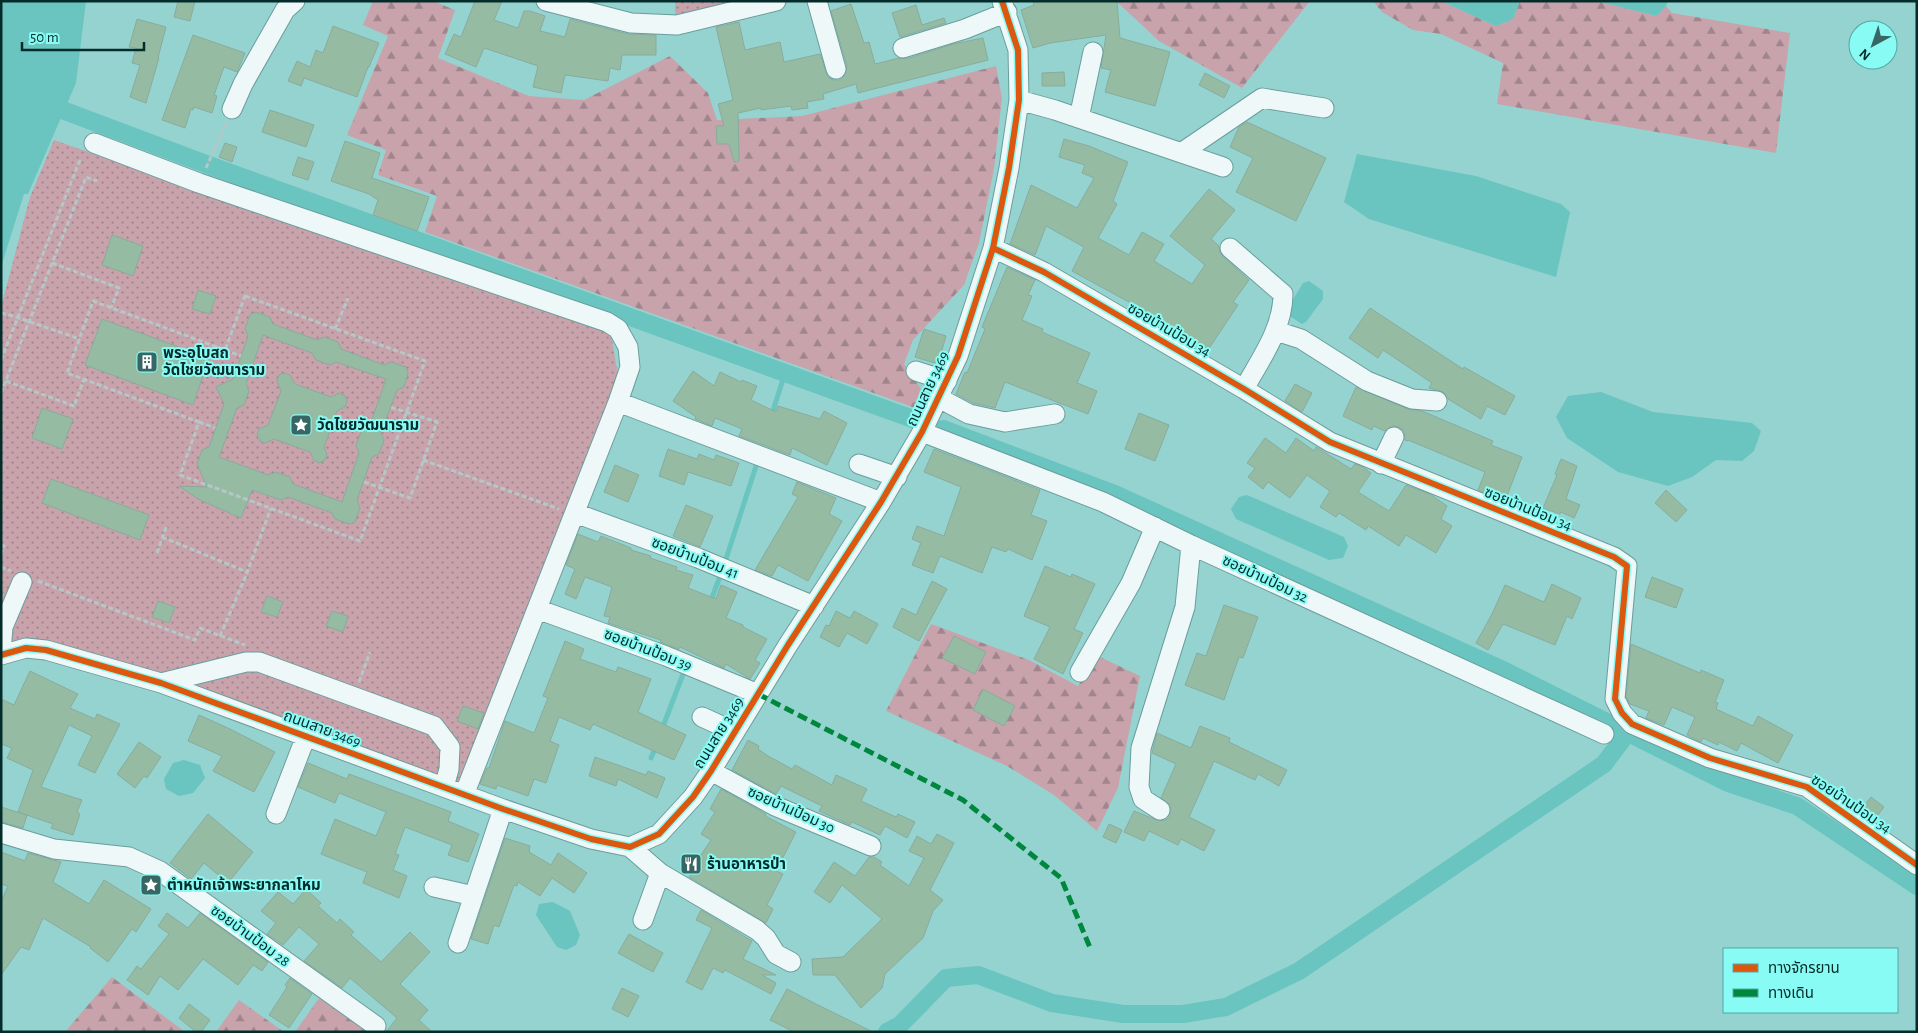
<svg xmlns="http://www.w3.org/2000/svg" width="1918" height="1033" font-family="'Alegreya Sans','Noto Sans Thai',sans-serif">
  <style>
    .grass { fill: url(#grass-dots) }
    .forest { fill: url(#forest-firs) }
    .water { fill: #6ac4c0 }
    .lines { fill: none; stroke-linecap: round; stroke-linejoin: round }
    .stream { stroke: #6ac4c0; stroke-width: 5 }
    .canal { stroke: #6ac4c0; stroke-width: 18 }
    .building { fill: #95bca3; stroke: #89ab9d; fill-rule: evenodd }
    .minor-casing { stroke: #699e9c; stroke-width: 21 }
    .path { stroke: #b5c7c7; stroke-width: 3; stroke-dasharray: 5 2.5; stroke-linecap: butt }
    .minor { stroke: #eff8f8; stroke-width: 19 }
    .quiet { stroke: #00873e; stroke-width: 5; stroke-dasharray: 10 5; stroke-linecap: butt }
    .cycleway-casing { stroke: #88fbf4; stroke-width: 9 }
    .cycleway { stroke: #dd570e; stroke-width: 6 }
    .labels { text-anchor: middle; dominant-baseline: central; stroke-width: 4; stroke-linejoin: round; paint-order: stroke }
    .street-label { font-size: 15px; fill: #042c2a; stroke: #88fbf4 }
    .poi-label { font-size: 15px; font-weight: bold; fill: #042c2a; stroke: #88fbf4; text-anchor: start }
  </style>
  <defs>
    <pattern id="grass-dots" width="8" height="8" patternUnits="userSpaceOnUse" patternTransform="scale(1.25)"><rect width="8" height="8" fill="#c8a3ac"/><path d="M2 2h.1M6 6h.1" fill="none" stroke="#a0858c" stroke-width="1.8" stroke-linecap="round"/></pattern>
    <pattern id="forest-firs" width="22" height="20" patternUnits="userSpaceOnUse" patternTransform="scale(1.25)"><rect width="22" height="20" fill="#c8a3ac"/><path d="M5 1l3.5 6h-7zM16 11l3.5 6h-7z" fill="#a0858c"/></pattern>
  </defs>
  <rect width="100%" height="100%" fill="#95d3d0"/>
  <path class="grass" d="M675,1H741L696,12L675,14Z
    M54,140L611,334L619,381L461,789L179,685L1,651V307L30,197Z"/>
  <path class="forest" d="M373,1H433L455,10L438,58L529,96L584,100L670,56L708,93L717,120L802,116L996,66L1002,98L994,169L979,243L964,285L913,340L904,364L925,395L918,409L425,232L437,196L378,175L386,150L347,135L388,36L363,25Z
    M1116,1H1310L1242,88L1159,41Z
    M1373,1H1441L1496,26L1513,19L1520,1H1596L1657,16L1666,6L1672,13L1790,33L1776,153L1497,104L1503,63L1441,34L1413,30L1382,12Z
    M931,624L1029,660L1078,686L1096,655L1140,676L1118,788L1097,831L1054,795L1007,766L886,711Z
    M112,977L185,1032H65Z
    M319,998L367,1032H295Z
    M239,1000L284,1032H216Z"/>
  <path class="water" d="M1,1H86L76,83L28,194H24L1,267Z
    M1441,1H1520L1513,19L1496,26Z
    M1596,1H1668L1666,6L1657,16Z
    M1357,154L1476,176L1561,204L1570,212L1556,277L1369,219L1344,202Z
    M1309,281L1323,291V299L1306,322L1302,324L1288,315L1287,309L1303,283Z
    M1601,392L1653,412L1752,423L1761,431L1754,451L1742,461L1716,460L1692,477L1668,486L1618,472L1567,438L1556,417L1568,396Z
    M1247,495L1344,537L1348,546L1343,558L1329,560L1236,519L1231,509L1239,497Z
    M184,760L200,765L205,778L193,793L179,796L166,789L164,779L173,763Z
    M553,902L570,911L580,935L576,945L566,950L557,947L536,915L539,904Z"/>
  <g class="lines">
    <path class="stream" d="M771,417L785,373
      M725,562L758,460
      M710,603L721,574
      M662,729L685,669
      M651,758L656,746"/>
    <path class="canal" d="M1,87L214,167L913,419
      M943,429L1117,495L1505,671L1728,783L1797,806L1917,886
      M887,1032L900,1025L946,978L978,975L1052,1003L1123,1014H1183L1226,1007L1299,971L1604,764L1628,732"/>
  </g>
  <path class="building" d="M178,1H195L190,21L174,17Z
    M475,1H502L494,20L518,28L524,11H530L545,16L540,31L565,37L570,19L628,34L656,35V55H622L620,70L610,68L608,81L565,75L561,93L533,87L538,66L484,48L476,67L445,54L454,34L461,37Z
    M1033,1H1117L1120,38L1170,52L1155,106L1105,92L1111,70L1101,68L1106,35L1050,43L1033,48L1021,10L1034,5Z
    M851,4L864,43L869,42L875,64L899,58L906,59L953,44L983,38L988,60L858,93L856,84L823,94L824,99L807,102L808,108L792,110L791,106L761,110V108L738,113L739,161L734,162L729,144H717L716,126H724L718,104L733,100L716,27L739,22L745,50L780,42L784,62L820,54L828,77L833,80H839L844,76L847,66L831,11Z
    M916,5L922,25L944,18L946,23L900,37L892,13Z
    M137,19L166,27L158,58H159L146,103L130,97L140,65L132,63L136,48L129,47Z
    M333,26L379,43L369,67H368L357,97L304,78L301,86L288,81L297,61L310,67L316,50L323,53Z
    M193,35L245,53L237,72L224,67L214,95L217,96L212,113L194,107L193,110L191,109L185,128L162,120Z
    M1064,72L1065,86H1042V73Z
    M1205,73L1230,86L1224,98L1199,85Z
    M270,110L314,125L306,147L262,132Z
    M1247,122L1326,158L1296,221L1236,192L1253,158L1230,147L1239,127Z
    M1064,139L1089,146L1128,162L1113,201L1117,204L1098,238L1129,255L1142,232L1164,244L1154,261L1192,284L1205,265L1170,236L1209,189L1235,210L1211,239L1219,246L1220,252L1223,256L1249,280L1233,302L1238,305L1208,350L1160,319L1072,271L1084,247L1046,226L1035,255L1010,244L1031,185L1077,208L1094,178L1082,173L1085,165L1059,157Z
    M345,141L380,153L372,178L429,197L417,231L373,215L378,200L369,194L331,181Z
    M225,143L237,147L232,162L219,157Z
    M298,157L314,162L308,180L292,175Z
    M112,235L143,246L133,276L102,265Z
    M1007,267L1035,280L1028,295L1032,296L1022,320L1043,329L1042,332L1090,353L1077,383L1097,391L1088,414L1005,382L995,408L973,403L956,394L965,372L967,373L985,329L982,327Z
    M198,290L216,296L210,314L192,309Z
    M1370,308L1463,369L1464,367L1515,396L1505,415L1487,406L1481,419L1448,399L1443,392L1429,388L1432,383L1383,350L1378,358L1349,338Z
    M256,312L270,317L273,324L317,340L324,337L338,342L341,349L384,365L391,362L406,367L408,373L404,387L397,390L381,433L384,440L379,454L372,457L357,500L360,508L355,522L349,524L335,519L332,513L288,497L281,500L252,490L241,518L200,500L179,486L207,487L197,464L202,450L209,447L224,404L216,387L233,379L248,336L245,329L250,315ZM263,335L312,353L316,360L330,365L336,362L386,379L369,428L361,432L356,445L359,453L342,502L293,484L290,477L276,472L268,475L219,457L237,408L244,405L249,391L246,384Z
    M102,319L209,358L193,405L85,365Z
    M924,329L946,336L938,364L915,357Z
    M693,371L714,386L720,372L741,382L742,380L757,386L751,400L776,412L778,406L820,419L824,411L847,423L827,465L792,448L790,455L739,436L742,429L715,418L712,426L695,419L696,417L673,401Z
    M284,373L290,375L295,384L331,397L339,393L345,396L347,401L345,407L337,411L324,447L327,454L325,460L319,463L314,460L310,452L274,439L265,443L260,441L257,435L259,429L268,425L281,391L277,381L279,375Z
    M1295,384L1312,393L1302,412L1285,401Z
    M1356,387L1408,409L1422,411L1493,441L1491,445L1522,457L1505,501L1478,490L1485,472L1408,440V441L1405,440L1404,431L1399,427L1393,426L1385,431L1373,426L1372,430L1343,416Z
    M42,408L73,419L62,449L32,438Z
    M1139,413L1169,425L1155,461L1125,449Z
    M1265,438L1286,453L1296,438L1314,451L1316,447L1351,469L1355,464L1363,467L1371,473L1358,492L1389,511L1406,485L1430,494L1447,506L1441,519L1452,526L1436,553L1406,535L1399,546L1368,526L1366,530L1339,513L1336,517L1320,507L1330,491L1307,475L1290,498L1268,482L1263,489L1248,477L1255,468L1247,463Z
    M668,449L697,459L699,454L714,460L716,455L739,463L731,486L688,472L684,485L659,476Z
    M934,449L1040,490L1031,515L1047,521L1032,560L1008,549L1006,552L992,547L982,573L940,556L933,573L912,565L921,543L912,539L917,526L944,536L961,487L924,472Z
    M1561,459L1577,466L1566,499L1580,505L1574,518L1561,512L1560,514L1543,508L1557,475L1555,474Z
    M615,465L639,475L628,502L604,492Z
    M51,479L149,515L140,540L42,503Z
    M797,482L836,498L829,514L842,521L808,581L778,565L772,576L755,570L798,497L792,494Z
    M1666,490L1687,510L1676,522L1655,503Z
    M686,505L713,516L700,547L673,536Z
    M578,534L598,542L601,536L631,548V550L651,556L650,558L677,567L676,570L693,575L688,588L716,599L721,585L737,592L726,618L743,625V627L767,639L755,660L760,663L750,679L726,664L724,668L680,647L679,649L660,642L661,640L608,623L610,617L604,616L612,587L585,577L576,599L565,594L575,569L566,565Z
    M1045,566L1071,577L1072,574L1095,584L1074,629L1083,633L1063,674L1034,659L1050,627L1024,616Z
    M1652,577L1683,589L1676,608L1645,597Z
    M932,581L947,589L919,641L893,627L902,608L916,615Z
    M1552,584L1581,598L1572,619L1567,616L1555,645L1503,624L1488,650L1476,643L1492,614L1505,585L1544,602Z
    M267,596L283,602L277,617L261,612Z
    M158,601L175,607L169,623L152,617Z
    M1224,605L1258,617L1243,658L1239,657L1224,700L1185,685L1197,653L1206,656Z
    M332,611L348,616L343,632L326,626Z
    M836,611L850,618L854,611L878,624L867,644L847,633L839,647L820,637L826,625L829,626Z
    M954,636L986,652L975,674L942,658Z
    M565,641L584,649L580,659L616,672L618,667L651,679L638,712L686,735L674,760L593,724L590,730L559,717L550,741L559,745L546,783L534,779L528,796L497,785L496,789L480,784L487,768H489L505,721L534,733L548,698L543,696Z
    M1631,644L1700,673L1701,670L1724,680L1715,702L1718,703L1716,709L1753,726L1758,716L1793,735L1778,763L1741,743L1737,751L1719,742L1718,745L1703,738L1701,742L1687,735L1695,717L1672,707L1664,725L1646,718L1649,711L1630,704L1626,697Z
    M30,671L78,694L70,708L95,719L97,714L120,724L95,773L78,765L92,736L69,725L41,787L82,800L77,812L80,814L73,835L51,828L53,824L18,812L33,770L7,758L12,748L1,744V699L14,705Z
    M983,689L1015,706L1004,726L973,710Z
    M463,706L484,713L478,729L457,721Z
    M199,715L230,729L275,752L254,792L213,771L222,756L188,741Z
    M1200,726L1230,738L1229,742L1287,770L1279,786L1258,774L1255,780L1214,761L1189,817L1215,830L1204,851L1181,839L1178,845L1149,831L1144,841L1124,832L1134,811L1159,821L1166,820L1170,816V805L1161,798L1176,764L1152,753L1157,733L1191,748Z
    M748,740L759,746L758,749L768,756L792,769L795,765L832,785L836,775L867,789L861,801L896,817L898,814L915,822L907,838L885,826L880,835L852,822L850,825L819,811L822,806L781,786L776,794L732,770Z
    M139,742L161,757L147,778L144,776L135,788L117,774Z
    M595,757L646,775L648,771L665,778L657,798L618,779L616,786L589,776Z
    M308,763L347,779L349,774L451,812L448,821L479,834L468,862L448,855L452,845L405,827L395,854L399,855L393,870L407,876L399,898L363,883L367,872L321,854L335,819L376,836L386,812L339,793L335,803L298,787Z
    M721,789L766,814L765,816L796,832L776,871L783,874L767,905L773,909L766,923L689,877L702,859L699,858L711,840L701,834L715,812L710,809Z
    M1871,797L1884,807L1874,820L1860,811Z
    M1,807L27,815L23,828L1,822Z
    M208,814L253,852L228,883L204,863L191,879L170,863Z
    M1109,824L1122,830L1116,843L1103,837Z
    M937,834L954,843L930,890L943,900L933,911L923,938L885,974L882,988L861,1008L835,975H813L812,959L843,957L882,919L842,885L830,903L814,892L834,862L855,876L869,857H874L882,862L880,865L909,886L924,858L909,851L917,836L931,844Z
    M505,838L530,846L529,852L551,865L558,853L587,873L574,893L552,878L540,896L518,882L517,886L514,885L499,927L494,925L488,944L471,939Z
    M1,852L25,861L28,853L61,862L53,882L89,904L104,880L151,909L136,932L132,929L108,962L90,948L91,947L43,918L29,950L21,947L1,975V902L8,886L1,884Z
    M306,889L321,903L318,906L337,923L340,919L354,932L351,935L381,962L410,932L430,952L400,984L428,1010L419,1020L432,1032H386L397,1018L350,978L342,988L304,961L319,944L299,927L283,945L267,934L276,923L261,911L278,892L293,904Z
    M701,910L752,941L743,959L776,975H762L776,983L771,994L725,970L723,973L713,968L702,990L686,982L712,928L696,920Z
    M167,913L188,928L200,913L268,962L262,971L253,965L238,985L203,959L178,990L160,976L148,995L127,980L137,966L141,969L169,934L158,926Z
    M629,934L663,953L653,972L618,953Z
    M290,978L312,994L289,1028L269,1015L287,987L285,985Z
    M622,988L639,996L628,1017L612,1009Z
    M787,989L816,1004L873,1032H794L770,1020Z
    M189,1004L210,1020L201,1032H196L179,1018Z"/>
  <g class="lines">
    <g class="minor-casing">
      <path id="minor" d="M546,1L631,23L677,25L776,1
        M817,1L836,69
        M903,48L965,29L1007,12
        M1019,100L1055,110L1223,167
        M232,109L243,84L285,10L295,1
        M1079,118L1093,52
        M94,143L199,183L607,322L618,329L628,347L630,367L618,402L464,795
        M1181,153L1262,98L1324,108
        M993,248L1044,272L1244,389L1330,442L1614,557L1627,566L1615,699L1622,713L1632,724L1710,758L1807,787L1917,865
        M1230,248L1283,294C1283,329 1260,360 1244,389
        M1276,331L1301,339L1367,381L1412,399L1437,401
        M916,371L947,381
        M939,398L969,414L1005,422L1055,414
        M618,402L881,502
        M922,432L1103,502L1191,545L1604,734
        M859,464L897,477
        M1381,464L1394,437
        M575,513L698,558L814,606
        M537,609L666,656L758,694
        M1,651L3,627L22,582
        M1,655L26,648L46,650L161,683L503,809L591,839L630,847L659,834L693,797L711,771L788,645L881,502L922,432L958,356L993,248L1009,168L1019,100L1018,50L1002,1
        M1080,672L1131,583L1155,527
        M161,683L246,662H259L434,726L450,747L449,769L444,787
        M702,717L735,732
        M711,771L775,806L871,846
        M1160,810L1143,799L1139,787L1141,748L1185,607L1191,545
        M276,814L306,736
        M1,833L54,849L129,857L160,871L376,1026
        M630,847L660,873L757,930L766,938L776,954L791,962
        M434,887L474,896
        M643,920L660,873
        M458,943L503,809"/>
    </g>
    <path class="path" d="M206,168L226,123
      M52,263L119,288L111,308
      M245,296L425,361L360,541L180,475L199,422L67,373L93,301L225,350Z
      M1,313L13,316L80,339
      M335,329L348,298
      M225,350L241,356
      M1,360L80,160
      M6,381L74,406L84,379
      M1,393L86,177L97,181
      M199,422L215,428
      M423,460L559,509
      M364,482L410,498L437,422L390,407
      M162,537L247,572
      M1,545L4,546L1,555
      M157,553L167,525
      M1,567L11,571
      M38,581L195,640L200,628L245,645
      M220,636L245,578L271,508
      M359,682L370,652"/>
    <use href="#minor" class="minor"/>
    <path class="quiet" d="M758,694L963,800L1061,878L1091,950"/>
    <g class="cycleway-casing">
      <path id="cycleway" d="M993,248L1044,272L1244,389L1330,442L1614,557L1627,566L1615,699L1622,713L1632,724L1710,758L1807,787L1917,865
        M1,655L26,648L46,650L161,683L503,809L591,839L630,847L659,834L693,797L711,771L788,645L881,502L922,432L958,356L993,248L1009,168L1019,100L1018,50L1002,1"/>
    </g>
    <use href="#cycleway" class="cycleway"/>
  </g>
  <defs>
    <g id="building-square" transform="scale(1.125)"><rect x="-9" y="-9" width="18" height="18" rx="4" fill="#376664" stroke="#88fbf4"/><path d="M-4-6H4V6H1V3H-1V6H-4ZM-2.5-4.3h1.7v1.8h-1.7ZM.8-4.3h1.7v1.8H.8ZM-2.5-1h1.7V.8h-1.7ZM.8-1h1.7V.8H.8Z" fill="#fff"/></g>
    <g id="sight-square" transform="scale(1.125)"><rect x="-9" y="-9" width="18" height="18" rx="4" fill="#376664" stroke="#88fbf4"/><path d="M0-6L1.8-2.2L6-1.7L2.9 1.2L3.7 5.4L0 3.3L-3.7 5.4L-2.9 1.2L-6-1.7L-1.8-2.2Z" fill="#fff"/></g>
    <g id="restaurant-square" transform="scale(1.125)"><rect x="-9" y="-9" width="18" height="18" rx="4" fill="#376664" stroke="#88fbf4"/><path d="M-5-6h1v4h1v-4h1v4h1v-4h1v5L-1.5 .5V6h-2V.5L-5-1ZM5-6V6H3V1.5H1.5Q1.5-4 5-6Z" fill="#fff"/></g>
  </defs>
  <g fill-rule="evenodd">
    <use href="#building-square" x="147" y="362"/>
    <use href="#sight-square" x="301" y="425"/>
    <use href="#restaurant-square" x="691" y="864"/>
    <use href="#sight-square" x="151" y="885"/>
  </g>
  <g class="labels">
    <g class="street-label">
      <text transform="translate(1169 330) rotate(30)">ซอยบ้านป้อม 34</text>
      <text transform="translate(928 389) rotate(-65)">ถนนสาย 3469</text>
      <text transform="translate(1528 509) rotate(22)">ซอยบ้านป้อม 34</text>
      <text transform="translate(695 558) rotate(21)">ซอยบ้านป้อม 41</text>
      <text transform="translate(1265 579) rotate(25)">ซอยบ้านป้อม 32</text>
      <text transform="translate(648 650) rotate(21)">ซอยบ้านป้อม 39</text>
      <text transform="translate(322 729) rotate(20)">ถนนสาย 3469</text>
      <text transform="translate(719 733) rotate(-58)">ถนนสาย 3469</text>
      <text transform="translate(1851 804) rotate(34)">ซอยบ้านป้อม 34</text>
      <text transform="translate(791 810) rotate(24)">ซอยบ้านป้อม 30</text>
      <text transform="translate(250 936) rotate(36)">ซอยบ้านป้อม 28</text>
    </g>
    <g class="poi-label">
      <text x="163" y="353">พระอุโบสถ<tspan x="163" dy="17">วัดไชยวัฒนาราม</tspan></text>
      <text x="317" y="425">วัดไชยวัฒนาราม</text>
      <text x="707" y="864">ร้านอาหารป่า</text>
      <text x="167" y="885">ตำหนักเจ้าพระยากลาโหม</text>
    </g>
  </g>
  <rect width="1918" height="1033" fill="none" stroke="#042c2a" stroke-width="5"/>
  <rect x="1723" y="948" width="175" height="65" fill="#88fbf4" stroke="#53a8a3"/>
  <rect x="1733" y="964" width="25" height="8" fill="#dd570e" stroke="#53a8a3"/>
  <text x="1768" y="973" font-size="15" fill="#042c2a">ทางจักรยาน</text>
  <rect x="1733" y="989" width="25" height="8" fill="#00873e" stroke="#53a8a3"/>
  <text x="1768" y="998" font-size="15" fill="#042c2a">ทางเดิน</text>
  <g transform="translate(1873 45) rotate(220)"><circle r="24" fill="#88fbf4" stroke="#53a8a3"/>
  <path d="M0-4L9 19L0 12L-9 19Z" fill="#376664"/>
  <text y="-8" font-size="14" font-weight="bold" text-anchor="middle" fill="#042c2a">N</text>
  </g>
  <path d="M22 42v8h122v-8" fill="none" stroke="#042c2a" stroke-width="2.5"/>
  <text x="30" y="42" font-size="15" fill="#042c2a" stroke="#88fbf4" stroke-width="4" paint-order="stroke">50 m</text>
</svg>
